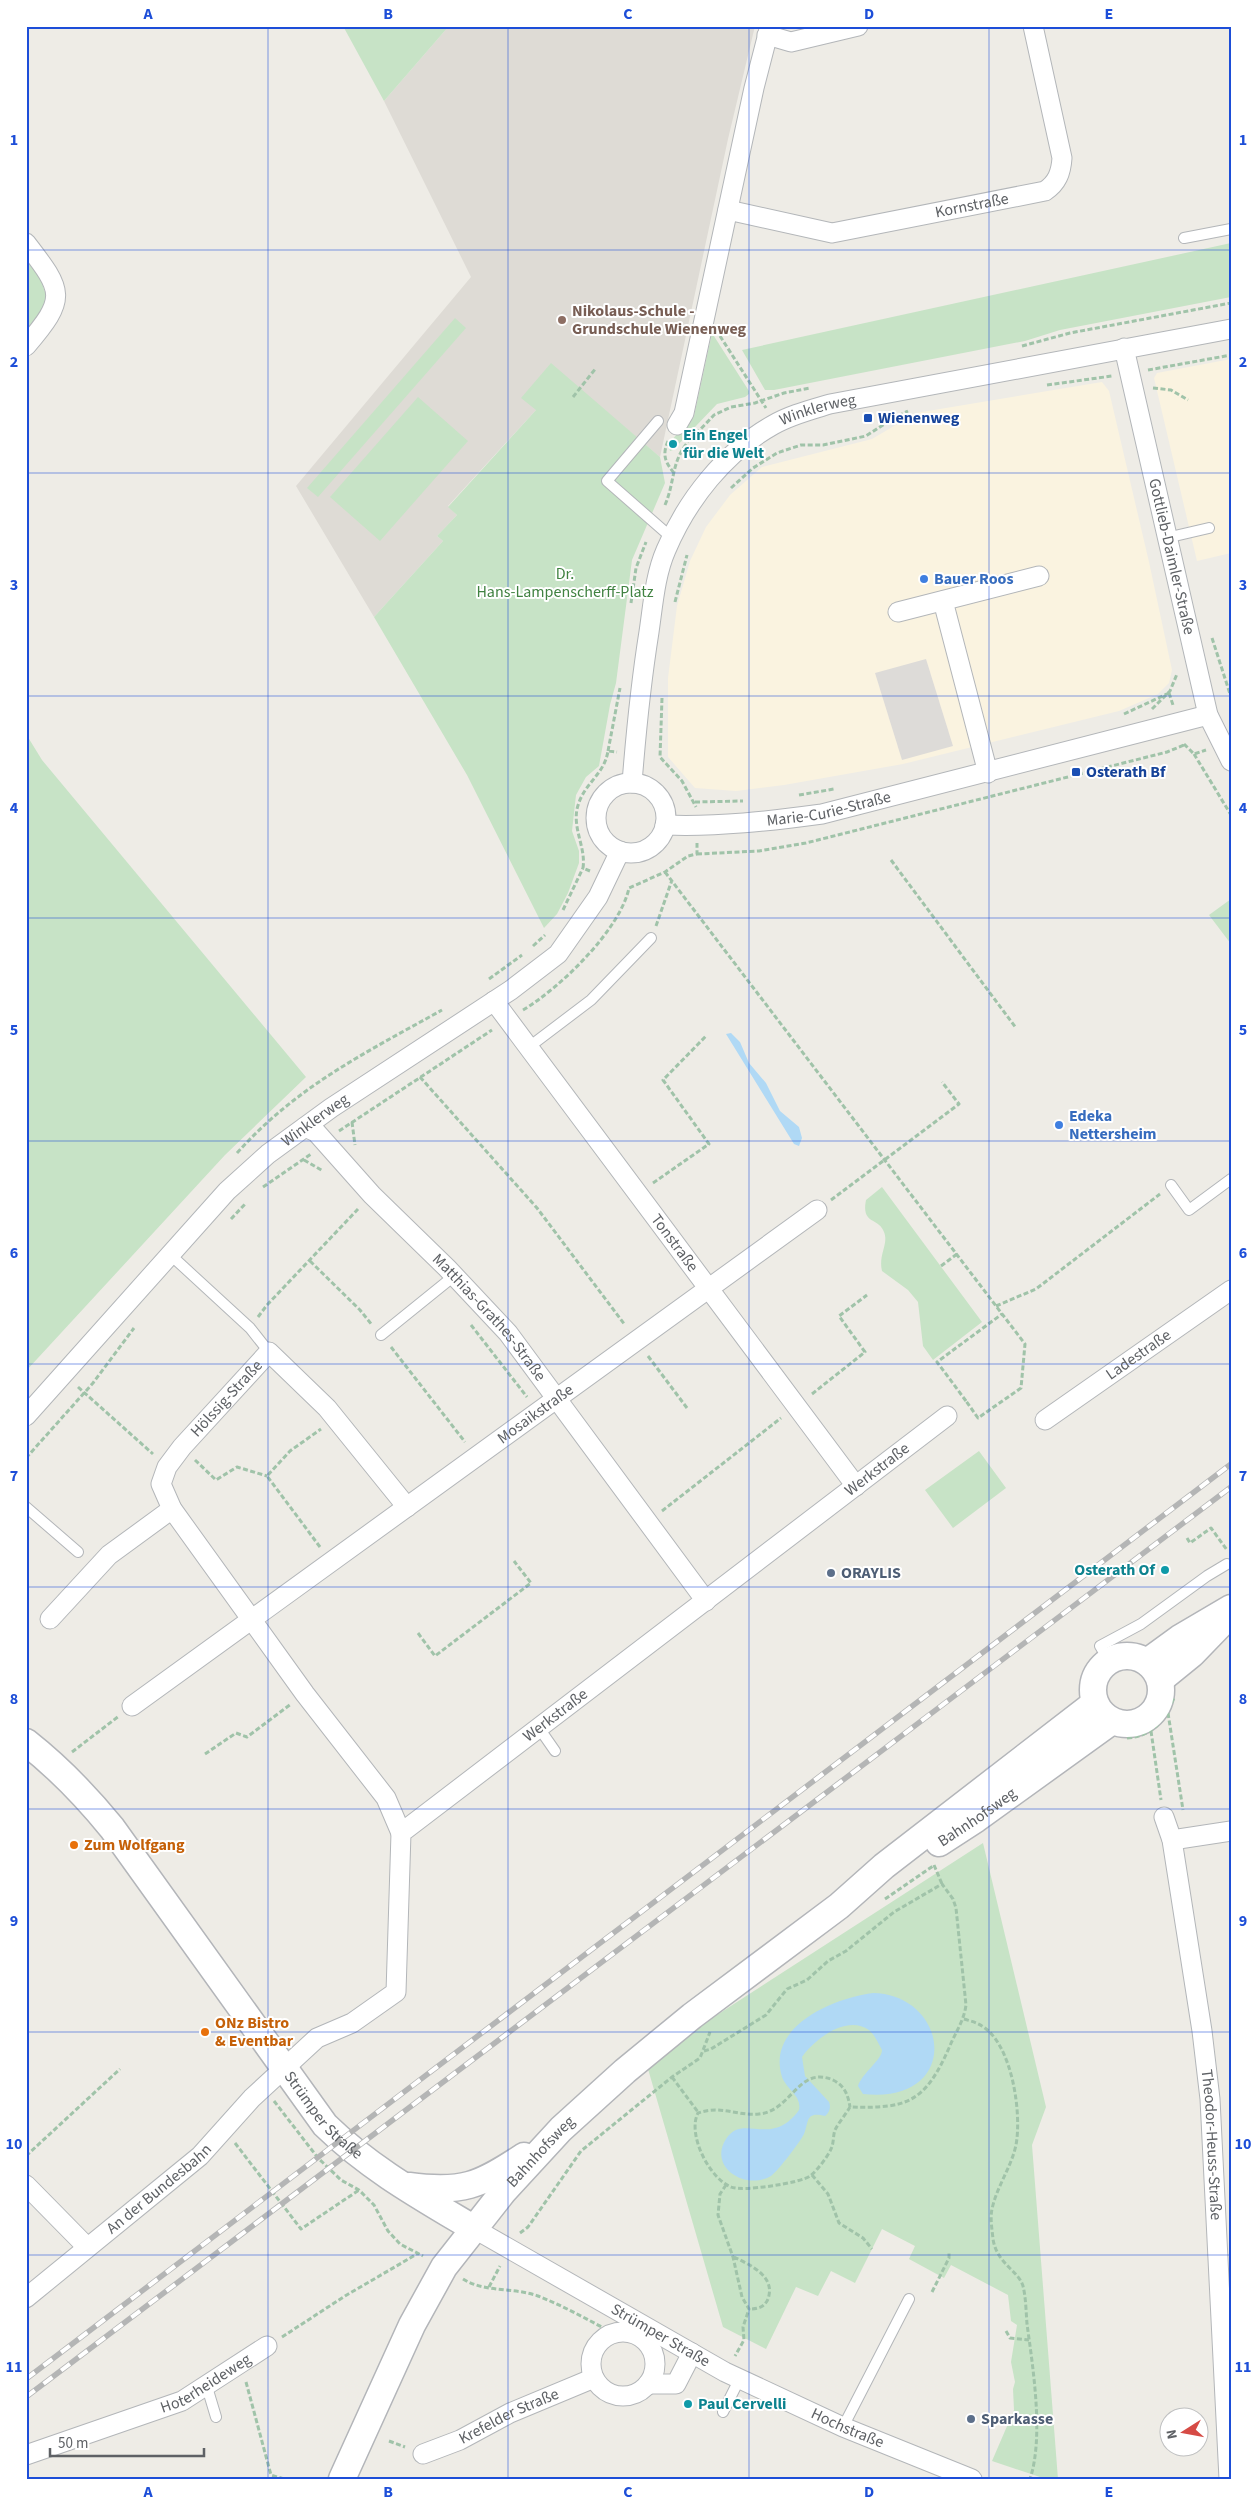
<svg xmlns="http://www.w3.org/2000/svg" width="1257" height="2505" font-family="'Source Sans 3',sans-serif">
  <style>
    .commercial { fill: #faf3e0 }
    .industrial { fill: #dddbd8 }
    .education { fill: #dedbd5 }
    .green { fill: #c7e3c6 }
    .water { fill: #b0d9f5 }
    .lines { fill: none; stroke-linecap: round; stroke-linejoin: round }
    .service-casing { stroke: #b3b6b9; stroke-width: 12 }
    .minor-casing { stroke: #b3b6b9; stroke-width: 21 }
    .secondary-casing { stroke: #b3b5b9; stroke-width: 29 }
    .path { stroke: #a0c3a9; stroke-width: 3; stroke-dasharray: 5 2.5; stroke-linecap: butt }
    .service { stroke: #fff; stroke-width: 10 }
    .minor { stroke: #fff; stroke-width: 19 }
    .secondary { stroke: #fff; stroke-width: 26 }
    .rail-casing { stroke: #b4b5b5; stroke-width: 5.5 }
    .rail { stroke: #fff; stroke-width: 4; stroke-dasharray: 11; stroke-linecap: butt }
    .grid { fill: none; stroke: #1d4ed8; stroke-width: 1; stroke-opacity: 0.55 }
    .education-dot { fill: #8d6e63; stroke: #fff; stroke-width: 2 }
    .transit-dot { fill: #1a4fb4; stroke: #fff; stroke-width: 2 }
    .culture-dot { fill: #0f9aa8; stroke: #fff; stroke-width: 2 }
    .shop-dot { fill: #3f7fe0; stroke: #fff; stroke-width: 2 }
    .service-dot { fill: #5c6f8a; stroke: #fff; stroke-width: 2 }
    .food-dot { fill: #e8710a; stroke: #fff; stroke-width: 2 }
    .labels { text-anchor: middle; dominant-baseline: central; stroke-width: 4; stroke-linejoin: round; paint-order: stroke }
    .street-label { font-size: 16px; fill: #5e6165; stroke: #fff }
    .education-label { font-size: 16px; font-weight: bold; fill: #785e54; stroke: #fff; text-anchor: start }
    .transit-label { font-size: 16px; font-weight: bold; fill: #164399; stroke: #fff; text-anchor: start }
    .culture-label { font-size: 16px; font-weight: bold; fill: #0d838f; stroke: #fff; text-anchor: start }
    .park-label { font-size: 16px; fill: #408241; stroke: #fff }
    .shop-label { font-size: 16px; font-weight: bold; fill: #366cbe; stroke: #fff; text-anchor: start }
    .service-label { font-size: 16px; font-weight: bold; fill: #4e5e75; stroke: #fff; text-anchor: start }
    .food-label { font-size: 16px; font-weight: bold; fill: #c56008; stroke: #fff; text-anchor: start }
    .neatline { fill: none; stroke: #1d4ed8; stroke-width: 2 }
    .grid-label { font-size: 16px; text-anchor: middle; font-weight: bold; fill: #1d4ed8 }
  </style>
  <rect width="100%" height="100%" fill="#eeece6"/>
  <path class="commercial" d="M1231,359V553L1197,561L1154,378L1157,373Z
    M1102,382L1109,391L1149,562L1172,670L1169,683L1158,694L1119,711L903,764L784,785L736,791L695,788L668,757V678L677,606L690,561L706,527L730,495L762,467L872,439L916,413Z"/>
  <path class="industrial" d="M926,659L953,746L902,760L875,673Z"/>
  <path class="education" d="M449,26H755L728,139L660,457L576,386L536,410L448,506L457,515L437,536L443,541L374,617L296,486L471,277L384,101Z"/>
  <path class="green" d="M343,26H449L384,101Z
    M1231,243V297L1060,330L1025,341L774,390H765L742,350Z
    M26,256L38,271L50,307L26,334Z
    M455,318L466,328L318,497L307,488Z
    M712,333L749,391V394L745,397L717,404L673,450L670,451C666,437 689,428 694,416Z
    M551,363L660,457L665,483L632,560L616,683L610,705L599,766L586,777L576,795L572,831L579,851V863L568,893L557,914L544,928L467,775L374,617L443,541L437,536L457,515L448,507L536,410L521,398Z
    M418,397L468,441L380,541L330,497Z
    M26,734L42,760L306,1077L225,1155L26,1371Z
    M1231,899V944L1209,915Z
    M882,1187L982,1322L933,1360L923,1346L918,1302L908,1290L882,1271C878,1255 889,1244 884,1232C879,1217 861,1225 866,1200Z
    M979,1451L1006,1488L953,1528L925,1490Z
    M983,1843L1046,2107L1032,2145L1058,2479H1046L992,2461L1014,2410L1013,2389L1015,2382L1011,2362L1017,2325L1011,2321L1008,2295L951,2265L944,2278L909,2259L915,2246L882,2229L855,2283L831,2271L818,2296L796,2287L766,2349L723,2327L648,2069L703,2024Z"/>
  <path class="water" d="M731,1033L740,1042L749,1063L766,1083L780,1111L799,1127L802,1138L799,1146L794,1144L726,1034Z
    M873,1993C951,1995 962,2105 863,2094L858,2086C862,2073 882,2060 882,2050C878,2043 875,2035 869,2030C846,2014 814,2040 802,2057L805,2076L829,2102C831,2107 830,2112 825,2116C805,2111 809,2122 804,2134C800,2142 778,2171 771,2176C745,2191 708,2167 726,2139C743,2112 771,2149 799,2110C802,2096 787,2090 782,2077C766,2026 834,1998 873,1993Z"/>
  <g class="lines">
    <g class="service-casing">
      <path id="service" d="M1184,238L1231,229
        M658,421L607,481L672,538
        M1166,538L1209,528
        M529,1047L591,1000L651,938
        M1171,1185L1189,1210L1231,1179
        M166,1258L175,1259L250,1328L269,1352
        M381,1335L454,1276
        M26,1507L78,1552
        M1109,1661L1100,1646L1141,1624L1207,1576L1227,1564
        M539,1728L555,1751
        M207,2387L216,2417
        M723,2412L740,2378
        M843,2427L909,2299"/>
    </g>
    <g class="minor-casing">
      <g id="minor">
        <path d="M767,35L791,42L858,26"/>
        <path id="s1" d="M728,210L832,233L1045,191C1057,183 1061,173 1062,158L1033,26"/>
        <path d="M26,243C64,292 67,298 26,346"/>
        <path id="s2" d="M1124,348L1208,715L1231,761"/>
        <path d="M677,425L684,413L754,88L770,26"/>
        <path d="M943,601L988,773"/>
        <path d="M898,612L1039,576"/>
        <path id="s3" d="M632,783C636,732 641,682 649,632C653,605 655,575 666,550C687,500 725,452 773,425C790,415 810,410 830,404L1231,329"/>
        <circle cx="631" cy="818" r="35"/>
        <path id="s4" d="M665,825C718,827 770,821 822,814L1208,715"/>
        <path id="s5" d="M494,1001L856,1486"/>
        <path id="s6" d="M305,1127L316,1132L372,1195L447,1268L508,1333L706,1601"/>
        <path id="s7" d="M26,1416L227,1191L268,1154L331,1108L511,990L558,954L598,897L620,851"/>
        <path id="s8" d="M1045,1420L1231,1290"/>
        <path d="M50,1619L109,1555L172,1509"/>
        <path id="s9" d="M132,1706L817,1210"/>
        <path id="s10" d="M1164,1817L1172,1840L1202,2031L1210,2099L1229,2479"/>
        <path id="s11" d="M401,1833L386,1798L305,1694L172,1509L161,1484L167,1467L182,1447L269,1352L327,1408L407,1507"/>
        <path d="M1172,1840L1231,1831"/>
        <path d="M26,2185L87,2247"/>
        <path id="s12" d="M473,2228L725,2372L843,2427L972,2479"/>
        <path id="s13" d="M26,2298L200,2156L252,2098L317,2038L352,2023L396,1992L401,1833L947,1416"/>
        <circle cx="623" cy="2364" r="32"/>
        <path d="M648,2384H676L692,2353"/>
        <path id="s14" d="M423,2454L460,2440L510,2413L594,2378"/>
        <path id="s15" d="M26,2455L182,2401L267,2346"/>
      </g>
    </g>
    <g class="secondary-casing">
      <g id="secondary">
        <circle cx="1127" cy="1690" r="34"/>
        <path d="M1147,1662L1180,1638L1231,1608"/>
        <path d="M1160,1680L1192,1654L1222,1623"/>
        <path id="s16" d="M26,1742C59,1768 86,1796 112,1828L325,2125C369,2168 421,2197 473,2228"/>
        <path id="s17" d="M939,1843L976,1819L1112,1721"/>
        <path d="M409,2186C462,2193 479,2186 524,2156"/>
        <path id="s18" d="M342,2479L412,2325L444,2267L503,2192L561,2129L625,2071L692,2016L839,1906L884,1866L1095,1703"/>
      </g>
    </g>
    <path class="path" d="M720,336L766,408
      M1022,346L1070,333L1231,303
      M1148,370L1231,355
      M1047,385L1112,376
      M1153,388L1171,390L1188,400
      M573,397L596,368
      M696,434L714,415L731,407L755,403L784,393L810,388
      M668,441C662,455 665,462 674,473
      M731,488L753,468L777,453L801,445H823L866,436L892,419L908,411
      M665,505C675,482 671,462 688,442
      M675,602L687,555
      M631,603L636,568L646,542
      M1212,638L1231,697
      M1169,693L1173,705
      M662,698L660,757L682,781L696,807
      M1152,709L1170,691L1177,674
      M1124,714L1169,693
      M1184,744L1194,754L1206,750
      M608,751L620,688
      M1194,754L1231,815
      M799,795L834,789
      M695,802L743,801
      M697,854L759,851L806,843L1167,752L1184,745
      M891,860L1016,1028
      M590,871L583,868C586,848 573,830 577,809C583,783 604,776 608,751L617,752
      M665,872L1025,1344L1021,1388L978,1418L966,1401
      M563,910L583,868
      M656,926L672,880
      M533,946L545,935
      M489,979L522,955
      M523,1010C560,988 620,930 629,888L665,872L688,856L697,854V843
      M420,1077L537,1208L625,1325
      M352,1122L355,1145
      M339,1131L492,1030
      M237,1153C297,1086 365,1053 442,1010
      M304,1160L323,1171
      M653,1183L709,1144L663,1080L706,1036
      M263,1187L311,1154
      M831,1200L959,1104L942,1082
      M231,1219L246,1203
      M310,1261L360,1310L372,1325
      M941,1266L957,1254
      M996,1306L1036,1289L1160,1194
      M258,1317L267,1305L358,1209
      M471,1325L527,1397
      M391,1347L465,1442
      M648,1356L687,1408
      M78,1387L153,1454
      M812,1394L865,1352L839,1316L867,1295
      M966,1401L937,1362L1002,1314
      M26,1458L93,1383L134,1328
      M195,1460L216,1480L237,1467L267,1476
      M662,1511L781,1418
      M1187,1538L1190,1543L1211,1528L1227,1550
      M320,1547L267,1476L290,1451L321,1429
      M418,1633L435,1656L531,1583L514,1561
      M1168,1713L1183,1810
      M1151,1731L1161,1800
      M1127,1738C1154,1736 1163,1720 1174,1698
      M72,1752L119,1716
      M205,1754L236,1733L247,1737L291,1704
      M934,1865L942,1884
      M885,1899L933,1866
      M964,2019C970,2021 976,2022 982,2026C1012,2044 1022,2113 1016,2145C1011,2168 997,2186 992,2209C990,2218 992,2229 993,2239C997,2264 1018,2270 1023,2286C1026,2298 1026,2312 1027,2324C1033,2368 1044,2437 1030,2479
      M704,2051L711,2049L766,2015L787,1989L807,1980L828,1961L846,1951L894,1912L942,1884L953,1899L956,1908L966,2005C964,2021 955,2033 949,2048C925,2102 908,2109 850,2107C846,2114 839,2122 835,2130C833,2135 834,2143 831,2149C828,2156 817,2171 810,2176C801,2183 742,2192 731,2187C709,2178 687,2134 698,2113C722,2105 736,2116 759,2114C792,2111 798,2065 833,2080C845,2086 848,2095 850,2107
      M672,2077L698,2112
      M274,2101L318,2158L341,2180L359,2190L374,2205L388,2231L400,2244L423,2256
      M235,2143L301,2229L359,2190
      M26,2156L120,2069
      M812,2175L828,2194L839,2223L863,2238L872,2249
      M726,2185L720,2194L718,2215L733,2257L742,2297L749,2309L743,2327L744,2340L735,2356
      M520,2233L528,2227L581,2151L672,2077L700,2058L710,2032
      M734,2257C750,2265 776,2276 768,2299C764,2308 757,2309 749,2309
      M463,2279C485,2293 514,2287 538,2296C564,2306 590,2321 615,2334
      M489,2287L500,2266
      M932,2292L949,2258V2252
      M1006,2331L1010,2338L1029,2340
      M282,2337L345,2296L417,2254
      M246,2382L271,2475L284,2479
      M389,2441L405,2447"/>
    <use href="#service" class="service"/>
    <use href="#minor" class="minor"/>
    <use href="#secondary" class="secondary"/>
    <g class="rail-casing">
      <path id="rail" d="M26,2379L1231,1464
        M26,2397L1231,1487"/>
    </g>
    <use href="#rail" class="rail"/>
  </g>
  <path class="grid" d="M268,26V2479M508,26V2479M749,26V2479M989,26V2479M26,250H1231M26,473H1231M26,696H1231M26,918H1231M26,1141H1231M26,1364H1231M26,1587H1231M26,1809H1231M26,2032H1231M26,2255H1231"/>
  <circle class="education-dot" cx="562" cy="320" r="5"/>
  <g class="transit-dot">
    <rect x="863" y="413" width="10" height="10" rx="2.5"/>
    <rect x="1071" y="767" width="10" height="10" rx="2.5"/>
  </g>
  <g class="culture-dot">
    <circle cx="673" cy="444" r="5"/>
    <circle cx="1165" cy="1570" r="5"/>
    <circle cx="688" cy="2404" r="5"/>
  </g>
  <g class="shop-dot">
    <circle cx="924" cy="579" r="5"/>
    <circle cx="1059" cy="1125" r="5"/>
  </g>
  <g class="service-dot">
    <circle cx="831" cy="1573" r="5"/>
    <circle cx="971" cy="2419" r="5"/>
  </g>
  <g class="food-dot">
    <circle cx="74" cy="1845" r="5"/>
    <circle cx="205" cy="2032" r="5"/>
  </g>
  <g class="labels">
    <g class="street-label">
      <text stroke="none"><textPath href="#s1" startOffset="249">Kornstraße</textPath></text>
      <text stroke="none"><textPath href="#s3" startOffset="451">Winklerweg</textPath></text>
      <text stroke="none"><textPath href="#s2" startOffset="214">Gottlieb-Daimler-Straße</textPath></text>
      <text stroke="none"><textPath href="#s4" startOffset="165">Marie-Curie-Straße</textPath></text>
      <text stroke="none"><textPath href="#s7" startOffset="415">Winklerweg</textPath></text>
      <text stroke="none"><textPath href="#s5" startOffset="302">Tonstraße</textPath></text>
      <text stroke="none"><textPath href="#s6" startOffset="266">Matthias-Grathes-Straße</textPath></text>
      <text stroke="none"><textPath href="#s8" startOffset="114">Ladestraße</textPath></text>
      <text stroke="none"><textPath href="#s11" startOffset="534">Hölssig-Straße</textPath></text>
      <text stroke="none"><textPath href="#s9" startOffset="498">Mosaikstraße</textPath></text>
      <text stroke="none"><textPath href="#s13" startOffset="1241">Werkstraße</textPath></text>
      <text stroke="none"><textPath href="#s13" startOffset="836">Werkstraße</textPath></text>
      <text stroke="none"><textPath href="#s17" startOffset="46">Bahnhofsweg</textPath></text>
      <text stroke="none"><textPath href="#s16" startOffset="479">Strümper Straße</textPath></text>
      <text stroke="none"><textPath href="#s10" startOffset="332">Theodor-Heuss-Straße</textPath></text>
      <text stroke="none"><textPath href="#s18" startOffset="386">Bahnhofsweg</textPath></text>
      <text stroke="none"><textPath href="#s13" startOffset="172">An der Bundesbahn</textPath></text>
      <text stroke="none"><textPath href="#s12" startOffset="216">Strümper Straße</textPath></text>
      <text stroke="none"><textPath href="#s15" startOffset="194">Hoterheideweg</textPath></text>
      <text stroke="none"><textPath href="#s14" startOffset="94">Krefelder Straße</textPath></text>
      <text stroke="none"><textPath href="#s12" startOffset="425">Hochstraße</textPath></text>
    </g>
    <g class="education-label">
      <text x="572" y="311">Nikolaus-Schule -<tspan x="572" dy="18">Grundschule Wienenweg</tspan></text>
    </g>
    <g class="transit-label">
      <text x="878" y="418">Wienenweg</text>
      <text x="1086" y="772">Osterath Bf</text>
    </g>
    <g class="culture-label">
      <text x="683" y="435">Ein Engel<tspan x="683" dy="18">für die Welt</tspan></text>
      <text x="1155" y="1570" text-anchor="end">Osterath Of</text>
      <text x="698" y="2404">Paul Cervelli</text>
    </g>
    <g class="park-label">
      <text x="565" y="574">Dr.<tspan x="565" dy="18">Hans-Lampenscherff-Platz</tspan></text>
    </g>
    <g class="shop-label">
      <text x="934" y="579">Bauer Roos</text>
      <text x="1069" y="1116">Edeka<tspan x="1069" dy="18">Nettersheim</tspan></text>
    </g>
    <g class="service-label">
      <text x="841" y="1573">ORAYLIS</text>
      <text x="981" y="2419">Sparkasse</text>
    </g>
    <g class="food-label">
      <text x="84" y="1845">Zum Wolfgang</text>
      <text x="215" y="2023">ONz Bistro<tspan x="215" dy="18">&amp; Eventbar</tspan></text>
    </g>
  </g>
  <rect width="1257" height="2505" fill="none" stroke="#ffffff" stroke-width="55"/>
  <g transform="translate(1184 2432) rotate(259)"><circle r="24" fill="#ffffff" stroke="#bfc0c1"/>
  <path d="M0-4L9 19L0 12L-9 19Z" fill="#d64b45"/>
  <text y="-8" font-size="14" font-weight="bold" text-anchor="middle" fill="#5e6165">N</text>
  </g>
  <path d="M50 2448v8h154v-8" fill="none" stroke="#5e6165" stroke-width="2.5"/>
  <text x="58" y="2448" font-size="15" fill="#5e6165" stroke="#ffffff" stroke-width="4" paint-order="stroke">50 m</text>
  <rect x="28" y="28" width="1202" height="2450" class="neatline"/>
  <g class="grid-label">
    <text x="148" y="19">A</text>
    <text x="388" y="19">B</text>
    <text x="628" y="19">C</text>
    <text x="869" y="19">D</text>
    <text x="1109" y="19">E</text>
    <text x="14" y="145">1</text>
    <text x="1243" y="145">1</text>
    <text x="14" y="367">2</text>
    <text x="1243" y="367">2</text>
    <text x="14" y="590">3</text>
    <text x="1243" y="590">3</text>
    <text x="14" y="813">4</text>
    <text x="1243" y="813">4</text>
    <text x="14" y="1035">5</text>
    <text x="1243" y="1035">5</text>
    <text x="14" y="1258">6</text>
    <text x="1243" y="1258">6</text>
    <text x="14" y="1481">7</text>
    <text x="1243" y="1481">7</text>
    <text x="14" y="1704">8</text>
    <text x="1243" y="1704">8</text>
    <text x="14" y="1926">9</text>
    <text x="1243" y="1926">9</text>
    <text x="14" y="2149">10</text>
    <text x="1243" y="2149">10</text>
    <text x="14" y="2372">11</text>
    <text x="1243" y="2372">11</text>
    <text x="148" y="2497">A</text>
    <text x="388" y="2497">B</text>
    <text x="628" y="2497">C</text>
    <text x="869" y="2497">D</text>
    <text x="1109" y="2497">E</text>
  </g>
</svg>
